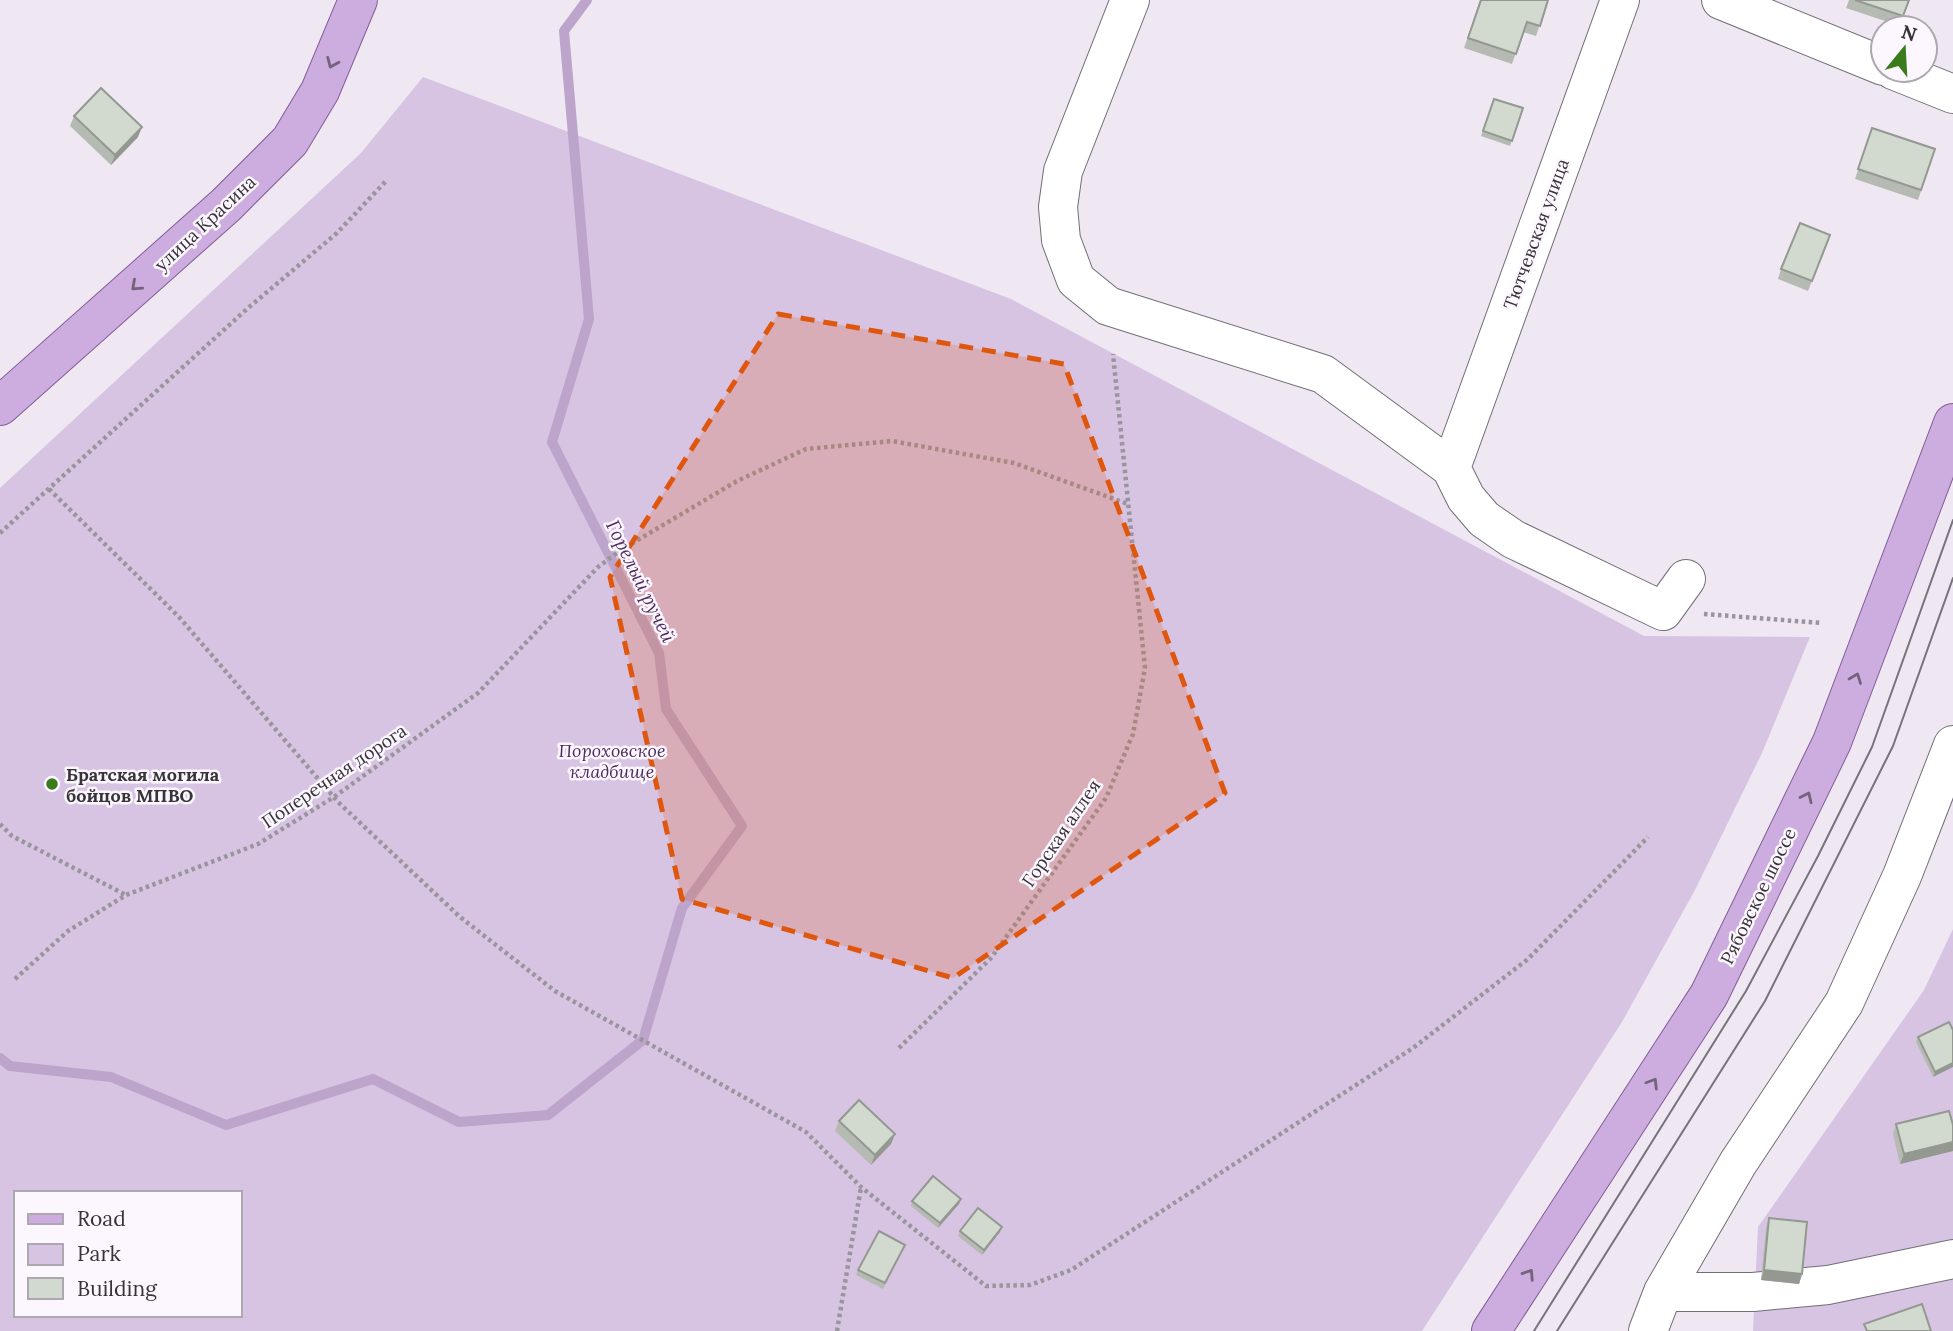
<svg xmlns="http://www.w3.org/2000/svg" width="1953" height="1331" font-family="Lora,serif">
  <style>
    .green { fill: #d6c4e2; fill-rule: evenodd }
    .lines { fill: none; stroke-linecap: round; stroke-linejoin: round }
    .stream { stroke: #bca4ca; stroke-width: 10 }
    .minor-casing { stroke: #736d77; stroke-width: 40 }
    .major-casing { stroke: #825e97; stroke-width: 40 }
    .path { stroke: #9a959d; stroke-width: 4.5; stroke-dasharray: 3.5 3.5; stroke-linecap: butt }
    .minor { stroke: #fff; stroke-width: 38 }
    .major { stroke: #cdacdf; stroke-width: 38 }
    .tram { stroke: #78737a; stroke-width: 2 }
    .wall { fill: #b5bbb2 }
    .shaded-wall { fill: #939891 }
    .building { fill: #d2d9cf; stroke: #939891; stroke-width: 2 }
    .oneway { stroke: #73647b }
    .marked { fill: #df570e; fill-opacity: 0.2; stroke: #df570e; stroke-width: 5; stroke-dasharray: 14 9; stroke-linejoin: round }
    .poi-dot { fill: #3a7c1c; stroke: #fcf6ff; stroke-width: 2.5 }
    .labels { text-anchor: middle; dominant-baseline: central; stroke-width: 5; stroke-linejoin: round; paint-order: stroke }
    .street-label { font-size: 18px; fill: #373438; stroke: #fcf6ff }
    .park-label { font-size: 18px; font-style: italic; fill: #4d2d5e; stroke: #fcf6ff }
    .poi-label { font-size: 18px; font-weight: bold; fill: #373438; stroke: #fcf6ff; text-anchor: start }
    .water-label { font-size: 19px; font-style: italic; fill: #4e2e5f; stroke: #fcf6ff }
  </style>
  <rect width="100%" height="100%" fill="#efe8f3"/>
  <path class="green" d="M423,77L1011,299L1644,636L1810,637L1762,753L1695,890L1622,1022L1422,1331H0V488L361,153ZM16,1193H240V1315H16Z
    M1953,929V1331H1753L1758,1227L1924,990Z"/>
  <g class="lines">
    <path class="stream" d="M0,1058L10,1066L111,1077L226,1125L373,1079L459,1122L548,1115L643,1040L682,908L742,826L666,709L659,653L552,442L589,319L564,31L587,0"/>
    <g class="minor-casing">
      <path id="minor" d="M1130,0L1063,171L1058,207L1061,240L1076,280L1108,306L1323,374L1451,468L1466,498L1484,519L1513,539L1663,611L1686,579
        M1721,0L1883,66
        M1893,70L1953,94
        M1451,468L1620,0
        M1663,1292H1753L1828,1285L1953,1259
        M1648,1331L1663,1292L1738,1163L1844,1003L1902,876L1953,745"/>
    </g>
    <g class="major-casing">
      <path id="major" d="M0,406L226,205L290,141L320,91L358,0
        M1491,1331L1709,995L1832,742L1953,423"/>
    </g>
    <path class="path" d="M49,489L179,617L338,802L460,917L555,991L806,1132L861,1187L986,1286L1030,1285L1071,1270L1413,1048L1528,959L1648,837
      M0,533L248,308L337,233L386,181
      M1704,614L1822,623
      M0,824L12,836L126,895
      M15,979L68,931L126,895L258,844L334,797L478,693L598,567L621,550L737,481L806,449L892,441L1014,463L1128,504
      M899,1048L991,958L1106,798L1133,734L1145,668L1113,354
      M837,1331L861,1187"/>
    <use href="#minor" class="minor"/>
    <use href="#major" class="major"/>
    <path class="tram" d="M1534,1331L1746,991L1818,856L1872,747L1953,520
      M1557,1331L1765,1001L1893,746L1953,578"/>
  </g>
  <path class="wall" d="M1480,0H1548L1536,36L1523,32L1512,64L1464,48Z
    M1849,0H1909L1900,26L1846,8Z
    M1494,99L1523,108L1510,146L1481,136Z
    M74,116L138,137L111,165L70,126Z
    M1872,128L1935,149L1918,200L1855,179Z
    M1830,235L1808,291L1778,279L1781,269Z
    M1953,1030L1933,1077L1916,1042L1918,1037Z
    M839,1121L895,1134L891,1144L871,1165L835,1131Z
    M1896,1124L1953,1125V1151L1900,1164L1893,1134Z
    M912,1201L959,1204L938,1228L911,1206Z
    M1769,1218L1802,1274L1799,1284L1761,1280L1766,1228Z
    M960,1231L1000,1232L982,1255L958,1236Z
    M905,1245L883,1289L856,1275L858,1270Z"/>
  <path class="shaded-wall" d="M142,127L138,137L111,165L115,155Z
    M1953,1063V1067L1933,1077L1935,1072Z
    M895,1134L891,1144L871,1165L875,1155Z
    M1953,1142V1151L1900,1164L1904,1154Z
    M961,1199L959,1204L938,1228L940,1223Z
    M1002,1227L1000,1232L982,1255L984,1250Z
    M1764,1270L1802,1274L1799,1284L1761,1280Z"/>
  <path class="building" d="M1481,0H1548L1540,26L1527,22L1516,54L1468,38Z
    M1855,0H1909L1903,16Z
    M101,88L142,127L115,155L74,116Z
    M1494,99L1523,108L1512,141L1483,131Z
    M1872,128L1935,149L1921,190L1858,169Z
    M1800,223L1830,235L1812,281L1781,269Z
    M1949,1022L1953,1030V1063L1935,1072L1918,1037Z
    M859,1100L895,1134L875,1155L839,1121Z
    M1949,1111L1953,1125V1142L1904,1154L1896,1124Z
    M933,1176L961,1199L940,1223L912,1201Z
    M978,1208L1002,1227L984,1250L960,1231Z
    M1769,1218L1807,1222L1802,1274L1764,1270Z
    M879,1231L905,1245L885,1283L858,1270Z
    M1922,1304L1931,1331H1867L1864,1324Z"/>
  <defs><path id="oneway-chevron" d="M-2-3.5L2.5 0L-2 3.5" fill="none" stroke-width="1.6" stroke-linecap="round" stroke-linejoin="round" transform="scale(1.75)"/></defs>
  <g class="oneway">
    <use href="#oneway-chevron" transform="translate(332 63) rotate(113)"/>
    <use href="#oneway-chevron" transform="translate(136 286) rotate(138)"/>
    <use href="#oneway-chevron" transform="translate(1856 678) rotate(-69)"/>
    <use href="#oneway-chevron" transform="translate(1807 797) rotate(-65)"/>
    <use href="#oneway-chevron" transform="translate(1653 1083) rotate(-58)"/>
    <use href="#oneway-chevron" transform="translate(1529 1274) rotate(-57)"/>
  </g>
  <path class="marked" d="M778,314L1064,364L1225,793L953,978L682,899L610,577Z"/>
  <circle class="poi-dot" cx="52" cy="784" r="7"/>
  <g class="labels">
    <g class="street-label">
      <text transform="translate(205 223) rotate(-43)">улица Красина</text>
      <text transform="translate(1536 234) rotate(-70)">Тютчевская улица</text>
      <text transform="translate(334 776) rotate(-34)">Поперечная дорога</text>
      <text transform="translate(1061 833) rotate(-56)">Горская аллея</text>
      <text transform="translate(1758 896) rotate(-64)">Рябовское шоссе</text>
    </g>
    <g class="park-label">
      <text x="612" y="750">Пороховское<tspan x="612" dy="21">кладбище</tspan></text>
    </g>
    <g class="poi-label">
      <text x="66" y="774">Братская могила<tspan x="66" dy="21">бойцов МПВО</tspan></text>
    </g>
    <g class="water-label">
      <text transform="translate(641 581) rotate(64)">Горелый ручей</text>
    </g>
  </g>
  <rect x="14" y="1191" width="228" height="126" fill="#fcf6ff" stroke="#ada8af" stroke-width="2"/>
  <rect x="28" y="1214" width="35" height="10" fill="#cdacdf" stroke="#ada8af" stroke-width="2"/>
  <text x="77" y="1226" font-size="21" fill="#373438">Road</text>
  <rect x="28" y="1244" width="35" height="21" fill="#d6c4e2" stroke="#ada8af" stroke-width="2"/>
  <text x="77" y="1261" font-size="21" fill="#373438">Park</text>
  <rect x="28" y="1278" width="35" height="21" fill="#d2d9cf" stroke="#ada8af" stroke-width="2"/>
  <text x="77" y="1296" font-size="21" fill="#373438">Building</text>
  <g transform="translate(1904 49) rotate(18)"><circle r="33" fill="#fcf6ff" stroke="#ada8af" stroke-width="2"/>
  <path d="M0-5L12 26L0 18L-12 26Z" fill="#3a7c1c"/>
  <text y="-10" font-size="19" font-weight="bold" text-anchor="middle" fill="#373438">N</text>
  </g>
</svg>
